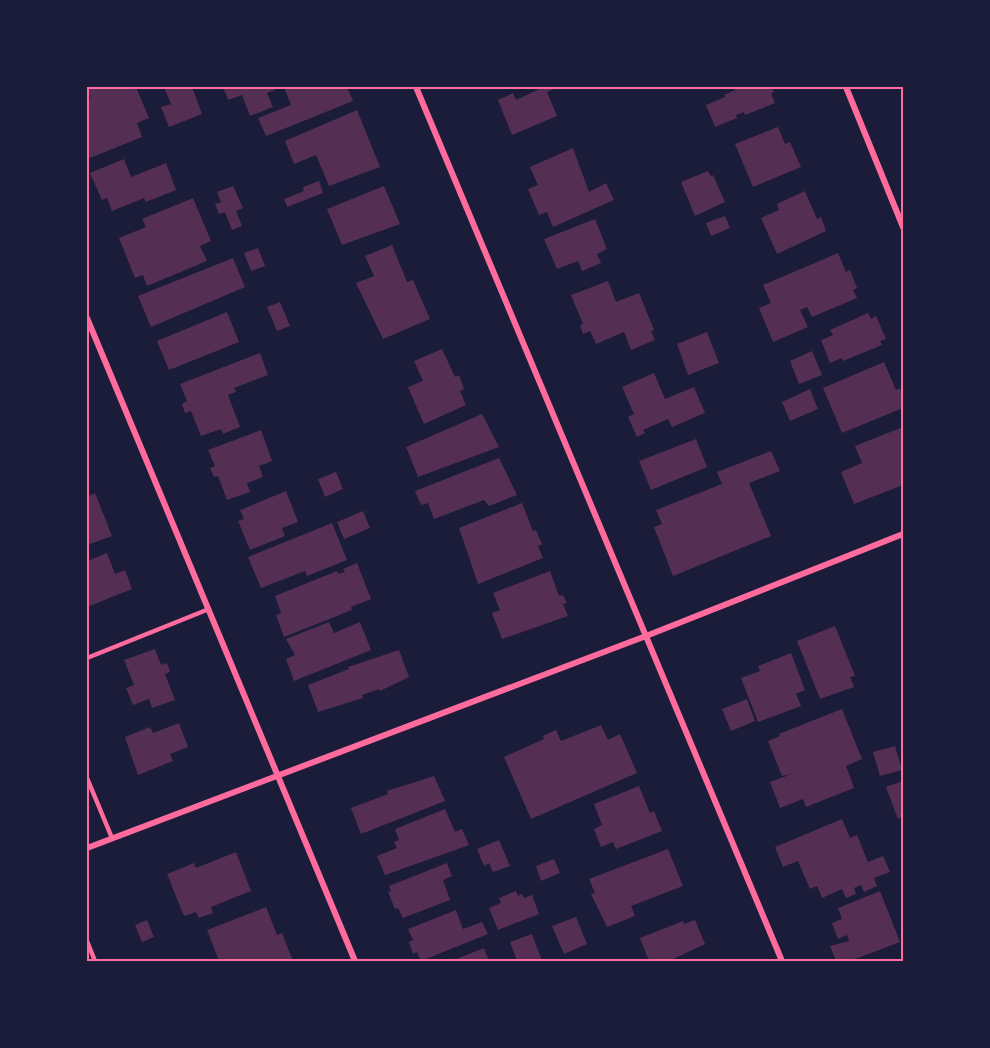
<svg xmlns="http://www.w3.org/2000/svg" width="990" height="1048" font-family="'Golos Text',sans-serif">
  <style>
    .building { fill: #542f53 }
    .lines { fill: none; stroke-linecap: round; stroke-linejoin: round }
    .service { stroke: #ff6b9d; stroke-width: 4.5 }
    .minor { stroke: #ff6b9d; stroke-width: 6 }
    .neatline { fill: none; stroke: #ff6b9d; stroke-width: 2 }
  </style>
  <rect width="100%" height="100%" fill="#1b1b3a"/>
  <path class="building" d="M87,87H136L149,118L137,123L142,137L90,158L87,154V100L90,98Z
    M164,87H192L202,114L169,127L161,107L171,104Z
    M223,87H281L267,93L273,107L250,116L242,95L228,100Z
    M284,87H347L353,101L266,136L258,118L291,105Z
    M544,87H558L547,92L557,116L512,135L498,100L513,93L516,100Z
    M734,87H772L774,92L771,94L775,103L745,115L744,112L736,115L737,118L715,127L706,105L725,97L724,95L735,90Z
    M357,110L380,167L329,186L316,155L294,164L285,141Z
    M778,127L785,144L790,142L801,167L753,187L735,144Z
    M573,148L589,192L606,183L614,200L553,227L547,212L539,215L528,189L538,185L530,167Z
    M124,159L131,177L166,163L176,190L146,202L144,198L112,211L107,198L102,200L90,173Z
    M708,171L711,176L713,175L725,202L695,216L681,182Z
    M319,181L323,193L287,207L284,199L304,191L303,187Z
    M233,186L243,208L236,211L242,226L232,230L225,212L219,214L215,204L221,202L217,192Z
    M384,186L400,224L342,245L327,209Z
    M805,191L817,219L821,217L826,231L777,254L761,218L779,210L777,204Z
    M193,198L211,241L200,246L207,261L147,286L143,275L135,278L119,238L146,227L142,219Z
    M725,216L730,228L711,236L706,223Z
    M595,219L607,249L597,254L601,263L582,271L578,261L557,269L544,239Z
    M392,245L407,282L413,280L430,319L383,339L356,283L374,276L365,256Z
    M258,248L265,266L251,271L244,253Z
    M838,253L846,272L850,270L857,288L853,290L857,298L812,317L807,307L800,310L808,327L773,342L759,308L771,303L763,285Z
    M233,258L245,287L151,327L138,296Z
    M608,281L616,302L639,293L654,330L651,331L655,340L631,350L624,332L596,344L590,331L583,334L580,325L583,324L571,295Z
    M280,302L290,326L277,331L267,307Z
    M227,312L239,342L169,370L157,341Z
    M868,313L871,319L876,316L886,339L880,341L882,345L843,361L842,358L830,363L821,340L833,335L830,330Z
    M707,332L719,363L688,375L677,344Z
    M442,349L455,377L459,375L464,389L460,391L466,405L424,424L408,387L423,381L414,361Z
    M812,351L822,375L799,384L790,361Z
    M260,353L268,375L234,388L236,392L228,395L240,427L223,434L221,429L201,436L191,411L185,413L182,404L187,401L180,384Z
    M884,362L896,390L900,388L903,396V408L842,433L823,388Z
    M654,373L665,399L694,387L705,413L672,427L668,419L643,430L645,433L637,437L628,417L634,414L622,387Z
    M810,389L818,409L790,421L782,402Z
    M482,414L499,447L418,477L406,447Z
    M903,427V485L854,504L841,472L862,463L855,446Z
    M261,430L272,461L259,466L263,477L247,483L250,492L227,500L218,476L214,477L210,468L215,466L208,450Z
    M696,439L707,467L651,490L639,461Z
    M771,451L780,471L749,483L771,536L673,576L654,527L662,524L656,510L722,484L717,472Z
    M499,458L517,495L489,506L484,500L434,519L428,503L421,505L415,491Z
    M336,472L343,489L325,497L318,479Z
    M286,491L298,522L282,528L285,536L250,550L238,521L244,519L240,510Z
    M95,493L112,536L87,545V497Z
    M522,503L533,531L536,530L542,544L538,546L543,558L478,584L459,528Z
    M363,511L370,528L344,539L337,522Z
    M332,523L347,560L307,576L305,571L261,588L248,557Z
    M107,553L115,574L125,570L132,589L87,607V561Z
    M357,563L371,599L351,607L352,610L284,637L276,615L281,613L275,596L337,571L338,574L345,572L343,569Z
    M550,571L559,596L563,595L567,603L563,604L568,616L502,639L492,613L500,610L493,593Z
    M329,622L334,633L360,622L371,650L294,681L286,659L295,655L286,639Z
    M835,626L855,676L850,677L854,687L820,699L797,641Z
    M155,649L161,665L167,663L170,672L165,674L175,700L152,708L149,699L133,705L126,688L134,685L124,660Z
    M399,650L409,677L380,691L379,689L362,695L363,698L318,712L308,685L349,669L348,667Z
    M791,653L805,690L796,694L801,706L758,722L741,678L760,671L758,666Z
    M747,699L755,721L731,731L722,709Z
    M842,709L862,759L846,766L854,788L806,807L803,799L780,808L770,782L792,774L782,776L768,741L780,736L779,734Z
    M179,723L188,747L170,754L173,761L138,775L125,737L150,727L153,733Z
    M601,725L608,740L620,734L637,773L531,819L504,757L544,739L543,736L556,730L561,741Z
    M895,746L902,770L880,776L873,752Z
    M434,776L445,801L361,834L351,808L388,794L387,791Z
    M903,781V817L898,819L886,787Z
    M639,786L650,813L654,811L662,831L616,849L613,842L601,847L594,829L602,825L594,804Z
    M445,809L455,832L462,829L469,845L385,875L377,856L397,848L394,842L399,840L395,829Z
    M842,819L850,838L857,835L868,862L883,856L890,872L874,878L877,886L864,892L861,885L854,888L856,894L846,898L842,889L822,898L817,886L810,889L798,861L783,867L775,847Z
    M499,840L510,866L493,872L489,863L484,866L477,849Z
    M668,849L683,886L631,906L635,916L607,927L591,894L595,893L589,879Z
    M236,852L251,891L211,907L213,913L199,918L196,912L184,916L167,874L194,863L196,868Z
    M554,859L560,873L541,881L536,866Z
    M447,863L452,876L443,880L450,900L403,918L398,908L395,909L388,892L391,891L389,886Z
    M516,891L518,896L522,894L524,898L532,895L539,914L498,930L489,908L501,903L499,898Z
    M880,891L900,942L850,961H836L830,946L849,941L847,935L838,939L832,923L842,919L838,908Z
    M266,907L277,935L282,933L293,961H219L207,930Z
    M456,910L463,929L482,922L488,934L421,961L417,952L413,954L409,942L413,940L408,929Z
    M576,917L587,944L564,954L552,926Z
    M147,920L154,937L142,942L135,925Z
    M695,920L705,944L669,961H649L640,938L683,921L684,924Z
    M532,934L542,961H517L510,942Z
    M484,948L489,961H451Z"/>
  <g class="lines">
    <path class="service" d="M87,658L209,609
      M87,778L112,838
      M87,941L95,961"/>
    <path class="minor" d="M416,87L782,961
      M846,87L903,227
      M87,318L355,961
      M87,848L646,636L903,534"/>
  </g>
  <rect width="990" height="1048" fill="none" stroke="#1b1b3a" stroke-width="177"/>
  <rect x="88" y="88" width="814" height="872" class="neatline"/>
</svg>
